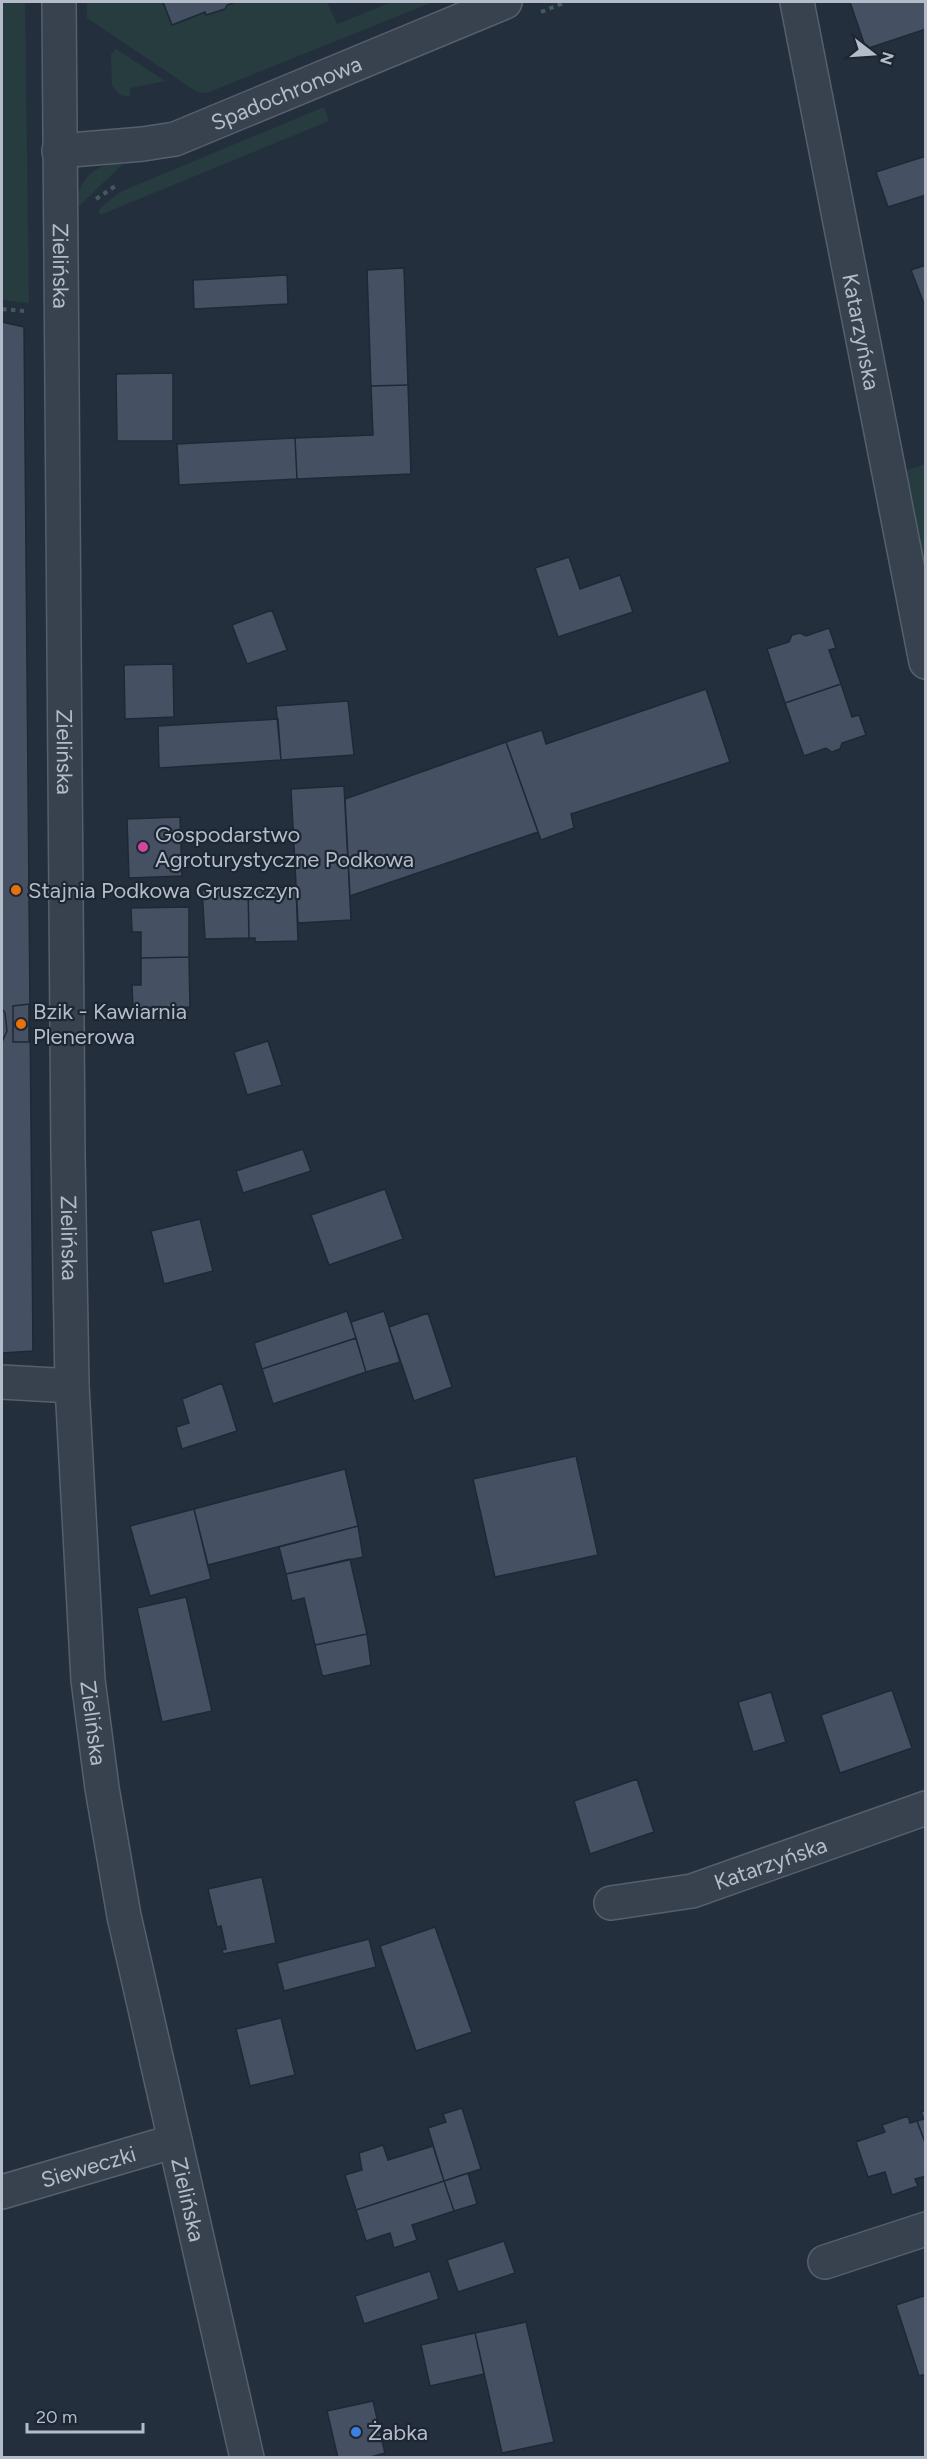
<svg xmlns="http://www.w3.org/2000/svg" width="927" height="2459" font-family="Figtree,sans-serif">
  <style>
    .green { fill: #263c3f }
    .building { fill: #455162; stroke: #1f2835; stroke-width: 1.5 }
    .lines { fill: none; stroke-linecap: round; stroke-linejoin: round }
    .minor-casing { stroke: #565f6c; stroke-width: 36 }
    .path { stroke: #44595c; stroke-width: 4; stroke-dasharray: 4.5 4.5; stroke-linecap: butt }
    .minor { stroke: #38414e; stroke-width: 33 }
    .hotel-dot { fill: #d1479c; stroke: #1d2633; stroke-width: 2 }
    .food-dot { fill: #e8710a; stroke: #1d2633; stroke-width: 2 }
    .shop-dot { fill: #3f7fe0; stroke: #1d2633; stroke-width: 2 }
    .labels { text-anchor: middle; dominant-baseline: central; stroke-width: 4.5; stroke-linejoin: round; paint-order: stroke }
    .street-label { font-size: 22px; fill: #b4bcc9; stroke: #1d2633 }
    .poi-label { font-size: 22px; fill: #b4bcc9; stroke: #1d2633; text-anchor: start }
  </style>
  <rect width="100%" height="100%" fill="#242f3e"/>
  <path class="green" d="M2,2H25L29,303L2,300Z
    M87,2H327L337,24L392,2H433L207,93L197,92L87,18Z
    M116,49L165,81L130,88V97L120,95L112,86L111,54Z
    M324,107L329,121L100,215L99,211L102,206L120,192Z
    M125,162L76,209C77,178 96,163 125,162Z
    M925,464V578L905,471Z"/>
  <path class="building" d="M163,2H236L227,5L225,9L206,15L205,12L172,25Z
    M850,2H926V29L866,49Z
    M926,156V195L888,207L876,172Z
    M926,265V309L911,270Z
    M404,268L408,385L371,386L367,270Z
    M287,275L288,304L194,309L193,280Z
    M2,322L24,327L33,1351L2,1353Z
    M173,373V441H117L116,374Z
    M408,385L411,474L297,479L295,438L373,435L371,386Z
    M295,438L297,479L179,485L177,444Z
    M569,557L580,589L620,575L633,612L558,637L535,568Z
    M272,610L287,650L247,664L232,625Z
    M829,628L836,648L829,650L841,684L785,703L767,649L789,642L792,635L800,633L806,636Z
    M173,664L174,717L125,719L124,665Z
    M841,684L852,717L859,715L866,735L842,743L840,749L832,752L826,748L804,756L785,703Z
    M706,689L730,762L571,814L574,828L541,840L506,742L542,730L546,744Z
    M348,701L354,755L281,760L276,706Z
    M278,719L281,760L159,768L158,726Z
    M506,742L538,832L350,896L345,799Z
    M344,786L351,920L298,923L291,789Z
    M180,817L182,876L129,878L127,819Z
    M296,887L298,941L255,942V938H249L248,888Z
    M248,888L249,938L205,939L202,890Z
    M189,907V957L141,958V932H132L131,908Z
    M189,957L190,1007L133,1008L132,985H141V958Z
    M29,1004V1042H13V1006Z
    M2,1009L5,1013L7,1031L2,1042Z
    M268,1041L282,1085L247,1095L234,1052Z
    M303,1149L311,1171L243,1193L236,1171Z
    M385,1189L403,1239L329,1265L311,1215Z
    M200,1219L213,1271L164,1284L151,1231Z
    M347,1311L356,1338L262,1369L254,1343Z
    M384,1311L400,1362L366,1372L351,1322Z
    M428,1313L452,1387L414,1401L389,1327Z
    M356,1338L366,1372L273,1404L262,1369Z
    M222,1383L237,1431L182,1449L176,1427L189,1423L182,1399Z
    M576,1456L598,1555L495,1577L473,1479Z
    M345,1469L358,1526L208,1565L194,1509Z
    M194,1509L211,1579L150,1596L130,1526Z
    M358,1526L363,1557L286,1574L279,1547Z
    M350,1559L367,1634L315,1645L304,1598L292,1601L286,1574Z
    M186,1597L212,1711L162,1722L137,1608Z
    M367,1634L371,1665L324,1676L322,1675L315,1645Z
    M892,1690L912,1748L840,1773L821,1715Z
    M771,1692L786,1742L753,1752L738,1702Z
    M637,1779L654,1832L590,1854L574,1801Z
    M262,1877L276,1943L223,1954L222,1950L226,1949L221,1926L217,1927L208,1889Z
    M435,1927L472,2032L416,2051L380,1946Z
    M369,1939L376,1967L284,1991L277,1963Z
    M281,2018L295,2075L250,2086L236,2029Z
    M462,2108L481,2169L444,2181L428,2128L446,2122L443,2114Z
    M926,2110V2145L917,2121L924,2119L921,2112Z
    M908,2116L910,2123L917,2121L926,2145V2176L915,2179L918,2186L892,2195L885,2172L868,2177L856,2142L885,2132L882,2125Z
    M383,2145L388,2160L433,2146L444,2181L356,2210L345,2175L362,2170L359,2153Z
    M468,2173L477,2204L454,2211L444,2181Z
    M444,2181L454,2211L412,2225L417,2240L394,2248L390,2233L366,2241L356,2210Z
    M504,2241L515,2273L458,2292L447,2260Z
    M430,2271L439,2299L364,2324L355,2296Z
    M926,2295V2374L919,2376L896,2305Z
    M526,2322L554,2442L502,2453L475,2333Z
    M475,2333L484,2374L430,2386L421,2345Z
    M373,2401L385,2453L367,2458H338L327,2411Z"/>
  <g class="lines">
    <g class="minor-casing">
      <g id="minor">
        <path id="s1" d="M59,2L68,1155L72,1386L88,1680L102,1788L124,1916L247,2458"/>
        <path id="s2" d="M797,2L926,662"/>
        <path id="s3" d="M59,151L143,144L175,139L505,2"/>
        <path d="M2,1382L72,1386"/>
        <path id="s4" d="M611,1903L692,1891L926,1808"/>
        <path id="s5" d="M2,2192L175,2141"/>
        <path d="M825,2262L926,2229"/>
      </g>
    </g>
    <path class="path" d="M541,12L566,2
      M96,199L117,185
      M2,309L24,311"/>
    <use href="#minor" class="minor"/>
  </g>
  <circle class="hotel-dot" cx="143" cy="847" r="6"/>
  <g class="food-dot">
    <circle cx="16" cy="890" r="6"/>
    <circle cx="21" cy="1024" r="6"/>
  </g>
  <circle class="shop-dot" cx="356" cy="2432" r="6"/>
  <g class="labels">
    <g class="street-label">
      <text stroke="none"><textPath href="#s3" startOffset="237">Spadochronowa</textPath></text>
      <text stroke="none"><textPath href="#s1" startOffset="264">Zielińska</textPath></text>
      <text stroke="none"><textPath href="#s2" startOffset="336">Katarzyńska</textPath></text>
      <text stroke="none"><textPath href="#s1" startOffset="750">Zielińska</textPath></text>
      <text stroke="none"><textPath href="#s1" startOffset="1236">Zielińska</textPath></text>
      <text stroke="none"><textPath href="#s1" startOffset="1722">Zielińska</textPath></text>
      <text stroke="none"><textPath href="#s4" startOffset="165">Katarzyńska</textPath></text>
      <text stroke="none"><textPath href="#s5" startOffset="90">Sieweczki</textPath></text>
      <text stroke="none"><textPath href="#s1" startOffset="2208">Zielińska</textPath></text>
    </g>
    <g class="poi-label">
      <text x="155" y="834">Gospodarstwo<tspan x="155" dy="25">Agroturystyczne Podkowa</tspan></text>
      <text x="28" y="890">Stajnia Podkowa Gruszczyn</text>
      <text x="33" y="1011">Bzik - Kawiarnia<tspan x="33" dy="25">Plenerowa</tspan></text>
      <text x="368" y="2432">Żabka</text>
    </g>
  </g>
  <rect width="927" height="2459" fill="none" stroke="#b4bcc9" stroke-width="6"/>
  <g transform="translate(873 54) rotate(107)" stroke="#1d2633" stroke-width="4.5" paint-order="stroke">
  <path d="M0-4.5L10 22L0 15L-10 22Z" fill="#b4bcc9"/>
  <text y="-9" font-size="16" font-weight="bold" text-anchor="middle" fill="#b4bcc9">N</text>
  </g>
  <path d="M27 2423v9h116v-9" fill="none" stroke="#b4bcc9" stroke-width="3"/>
  <text x="36" y="2423" font-size="18" fill="#b4bcc9" stroke="#1d2633" stroke-width="4.5" paint-order="stroke">20 m</text>
</svg>
